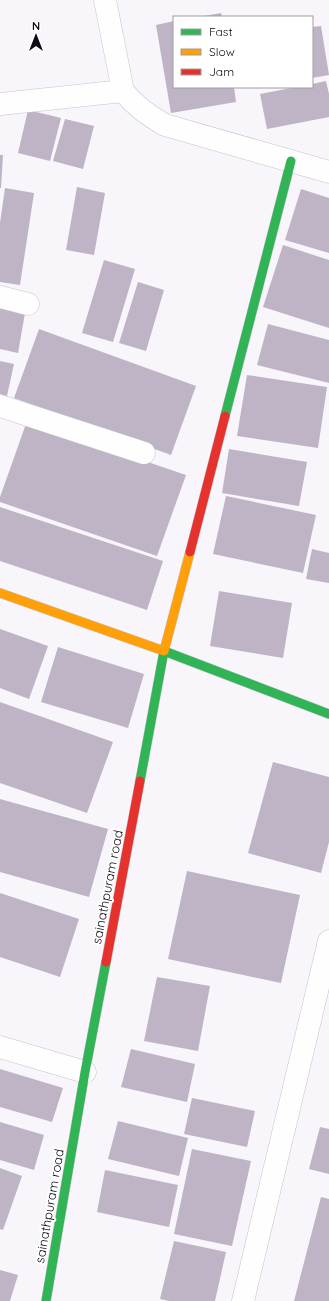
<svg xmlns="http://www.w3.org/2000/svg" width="329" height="1301" font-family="Quicksand,sans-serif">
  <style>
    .building { fill: #bfb4c6 }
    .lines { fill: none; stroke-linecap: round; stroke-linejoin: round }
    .street-casing { stroke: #c7c2cb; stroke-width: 23 }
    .fast-casing { stroke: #c7c2cb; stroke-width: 10 }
    .slow-casing { stroke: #c7c2cb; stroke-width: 10 }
    .jam-casing { stroke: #c7c2cb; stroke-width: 10 }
    .street { stroke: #fefefe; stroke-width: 22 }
    .fast { stroke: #30b455; stroke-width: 9 }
    .slow { stroke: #ff9f0a; stroke-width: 9 }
    .jam { stroke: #e5322d; stroke-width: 9 }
    .labels { text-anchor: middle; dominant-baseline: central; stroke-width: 4; stroke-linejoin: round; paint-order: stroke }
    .street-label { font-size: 13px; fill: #0e0912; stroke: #fff }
  </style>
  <rect width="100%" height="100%" fill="#f8f5fb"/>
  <path class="building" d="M221,13L222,17H204V16Z
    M174,21V87H234L236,102L171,113L156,25Z
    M321,26L329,75L312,78V27Z
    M326,81L329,94V117L267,129L260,94L296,87H312V84Z
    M28,110L61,118L50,161L18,153Z
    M65,119L94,126L83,169L53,161Z
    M0,155H3L1,188H0Z
    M77,187L105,193L94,255L66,250Z
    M5,188L34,193L20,285L0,282V223Z
    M301,189L329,198V253L285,240Z
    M283,245L329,260V328L263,307Z
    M104,260L135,269L113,342L82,333Z
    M138,282L164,290L146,351L119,343Z
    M0,308L25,313L18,353L0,349Z
    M268,324L329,340V383L257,365Z
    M39,329L196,386L171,455L14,398Z
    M0,361L14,364L7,396L0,394Z
    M247,375L327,387L318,448L237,436Z
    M27,421L186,475L157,556L0,502V497Z
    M229,449L307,462L299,506L222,493Z
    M226,496L316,515L303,573L213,554Z
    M0,507L163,561L147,610L0,561Z
    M312,549L329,553V583L306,579Z
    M219,591L292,603L283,658L210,646Z
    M0,629L48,646L29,699L0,688Z
    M58,647L144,674L128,728L41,702Z
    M0,702L113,742L87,813L0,783Z
    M273,762L329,777V842L321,873L248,853Z
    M0,799L108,829L89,897L0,872Z
    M187,871L300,895L281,983L168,959Z
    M0,893L79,919L60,977L0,957Z
    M157,977L210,986L198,1051L144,1041Z
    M131,1049L195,1064L187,1102L121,1087Z
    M0,1069L63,1088L52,1122L0,1107Z
    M192,1098L255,1111L247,1147L184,1134Z
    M118,1121L188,1138L179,1176L108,1159Z
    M0,1122L44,1135L34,1170L0,1160Z
    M320,1127L329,1129V1174L309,1169Z
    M192,1149L251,1161L232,1246L174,1234Z
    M0,1168L22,1176L3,1230L0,1229Z
    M105,1170L178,1185L169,1227L97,1212Z
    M321,1197L329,1199V1301H294Z
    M174,1241L226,1252L215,1301H169L160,1299Z
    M0,1270L18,1275L10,1301H0Z"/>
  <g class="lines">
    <g class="street-casing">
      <path id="street" d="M105,0L123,91C135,106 148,115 165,125L329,172
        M1,104L123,91
        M0,297L28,304
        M0,406L144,453
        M0,1047L85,1072
        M243,1301L329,941"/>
    </g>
    <g class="fast-casing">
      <path id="fast" d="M225,416L291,161
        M140,781L164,651L329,714
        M46,1301L85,1072L106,962"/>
    </g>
    <g class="slow-casing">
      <path id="slow" d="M0,593L164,651L190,552"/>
    </g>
    <g class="jam-casing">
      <path id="jam" d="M190,552L225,416
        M106,962L140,781"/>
    </g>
    <use href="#street" class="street"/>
    <use href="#fast" class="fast"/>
    <use href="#slow" class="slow"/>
    <use href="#jam" class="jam"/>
  </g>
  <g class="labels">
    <g class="street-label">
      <text transform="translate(107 887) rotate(-79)">sainathpuram road</text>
      <text transform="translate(49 1206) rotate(-80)">sainathpuram road</text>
    </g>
  </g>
  <rect x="173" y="16" width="140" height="72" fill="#ffffff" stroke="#9f9da0"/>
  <rect x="181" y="29" width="20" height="6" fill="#30b455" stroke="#9f9da0"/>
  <text x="209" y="36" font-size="12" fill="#0e0912">Fast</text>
  <rect x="181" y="49" width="20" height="6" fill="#ff9f0a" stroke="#9f9da0"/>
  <text x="209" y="56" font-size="12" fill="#0e0912">Slow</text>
  <rect x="181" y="69" width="20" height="6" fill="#e5322d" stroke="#9f9da0"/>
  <text x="209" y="76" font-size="12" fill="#0e0912">Jam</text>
  <g transform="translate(36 36)" stroke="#ffffff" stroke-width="3" paint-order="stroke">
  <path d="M0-3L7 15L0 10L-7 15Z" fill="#0e0912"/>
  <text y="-6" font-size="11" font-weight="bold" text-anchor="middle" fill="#0e0912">N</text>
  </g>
</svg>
